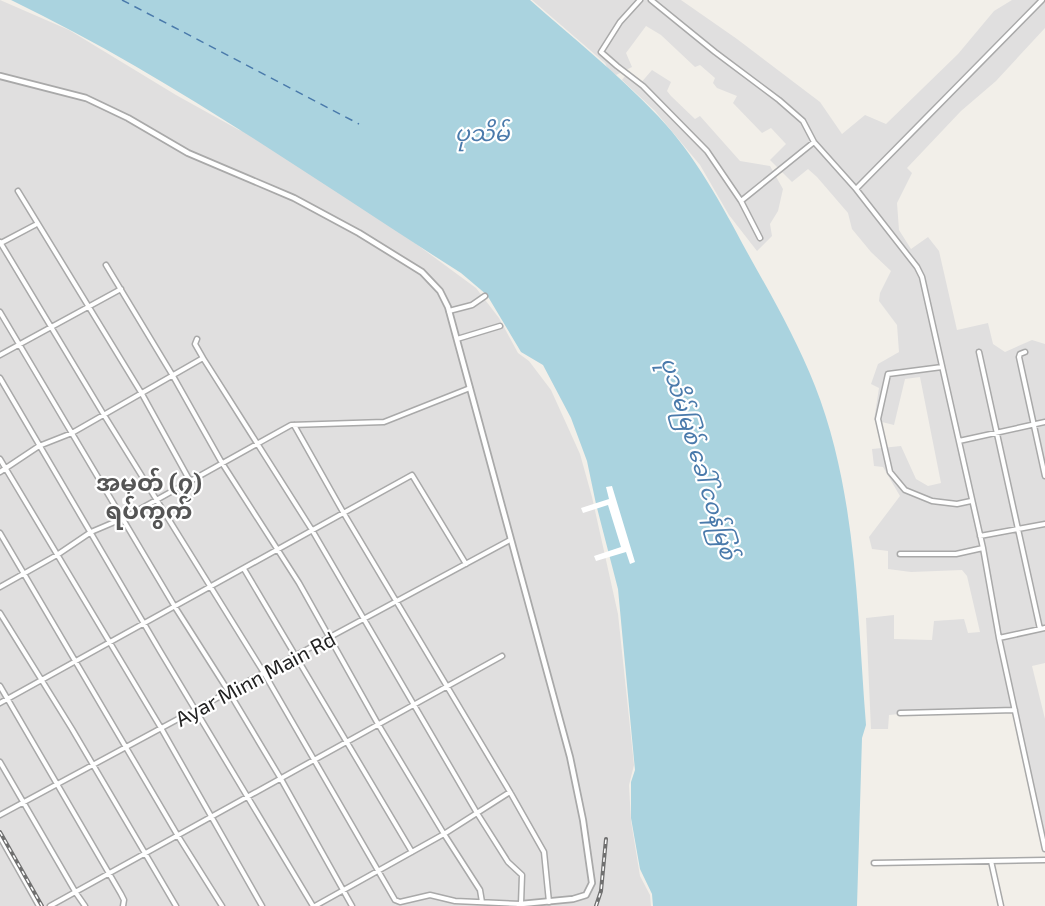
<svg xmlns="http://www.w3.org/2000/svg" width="1045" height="906" font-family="'Exo 2','Noto Sans Myanmar',sans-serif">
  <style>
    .residential { fill: #e0dfdf }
    .water { fill: #aad3df }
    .pier { fill: #fff }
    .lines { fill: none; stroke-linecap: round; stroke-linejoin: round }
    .ferry { stroke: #4a7aab; stroke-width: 1.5; stroke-dasharray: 8 6; stroke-linecap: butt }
    .minor-casing { stroke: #a9a9a9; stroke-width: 7 }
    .tertiary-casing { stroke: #a9a9a9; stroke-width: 8 }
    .minor { stroke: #fff; stroke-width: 4 }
    .tertiary { stroke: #fff; stroke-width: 4.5 }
    .rail-casing { stroke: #707070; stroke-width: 4 }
    .rail { stroke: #fff; stroke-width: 1.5; stroke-dasharray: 4.5; stroke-linecap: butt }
    .labels { text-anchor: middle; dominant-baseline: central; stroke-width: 4.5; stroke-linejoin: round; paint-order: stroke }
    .street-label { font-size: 21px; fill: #222; stroke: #fff }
    .water-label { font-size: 22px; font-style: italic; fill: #4a7aab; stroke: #fff }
    .quarter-label { font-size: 24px; font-weight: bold; fill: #555; stroke: #fff }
  </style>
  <rect width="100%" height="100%" fill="#f2efe9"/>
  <path class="residential" d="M0,0L69,30L176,95L239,130L253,133L393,227L476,288L499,318L518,353L529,361L551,390L580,454L592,497L618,614L634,765L629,785L631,821L640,876L650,895L651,906H0Z
    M532,0H681L737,39L820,102L842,134L865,115L886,124L958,54L994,11L1012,0H1045V28L996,81L961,111L907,168L912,173L897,203L899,230L911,249L928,237L939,251L957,330L988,323L993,344L1005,352L1032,340L1045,344V663L1032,666L1045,719V841L1016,712H920L889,715L888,729H871L866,618L894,615V639L932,640L934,621L964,619L968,633L980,632L967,576L962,570L911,572L888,569V551L872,549L869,537L900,496L883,467L874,466L872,449L901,446L916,479L928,486L941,483L920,377L905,379L894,425L874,420L879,388L871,384L878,364L899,352L897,325L879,301L880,293L891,271L871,252L852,229L848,213L817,177L808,169L792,182L770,160L786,144L771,128L762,133L733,103L737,96L717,88L713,83L715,78L700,65L695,67L661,35L646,26L626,53L632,67L616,75L608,69L605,63Z
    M652,70L671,82L667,91L671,96L695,119L700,116L740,161L770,166L783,189L778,211L770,224L772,236L757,251L729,215L700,165L655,111L622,80L625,76L639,85Z"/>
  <path class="water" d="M11,0H530C573,38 618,74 658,116C695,155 722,205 747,252C771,295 797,340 815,386C857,493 857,612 866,725L862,738L857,906H653L652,894L640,869L631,818V782L635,770L618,589L596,504L587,461L571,418L543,365L521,352L487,295L461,273C313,179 169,76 11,0Z"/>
  <path class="pier" d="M612,486L635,562L630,564L626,552L596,561L594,556L621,547L608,505L583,513L581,508L609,499L606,487Z"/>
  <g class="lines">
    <path class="ferry" d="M122,0L359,124"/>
    <g class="minor-casing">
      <path id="minor" d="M640,0L620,22L601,52L617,66L643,86L707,151L741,201L760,238
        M651,0L715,52L779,100L803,121L814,142L856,189L917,267L922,277L983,548L999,638L1045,849
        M856,189L1042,0
        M18,191L142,394L190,481
        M741,201L814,142
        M0,242L104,415L264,673L395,900L400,902L430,895L455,901L521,904L522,875L508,862L477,813L312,530L203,358
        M1,243L35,225
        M106,265L173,376L222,463L299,583L378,724L444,834L480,890L482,902
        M449,311L472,305L485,296
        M0,312L175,607L229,692L281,779L352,906
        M457,339L500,326
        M979,352L1040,629
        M1025,352L1020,354L1019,357L1045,476
        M0,355L121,289
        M942,367L888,374L878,419L890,472L905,490L932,501L957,504L971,501
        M0,378L160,651L313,906
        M294,425L343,512L510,792L544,852L549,902
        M959,441L1045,422
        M0,459L161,728L262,906
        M0,472L39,446L72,433L203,358L195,344L197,339
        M0,533L178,836L222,906
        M980,536L1045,524
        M900,554H956L983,548
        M244,569L412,852
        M0,587L57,555L91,532L124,518L291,425L384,422L470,388
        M0,613L72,729L176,906
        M999,638L1045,628
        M0,686L121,894L124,900L123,906
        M0,703L412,475L466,564
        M900,713L1015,710
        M0,762L76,893L85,906
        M0,815L510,540
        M0,837L39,906
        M991,861L1001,906
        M874,863L1045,860
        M50,906L502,656
        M315,906L444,834L510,792"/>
    </g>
    <g class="tertiary-casing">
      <path id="tertiary" d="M0,76L86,98L128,118L188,153L294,198L359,233L422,272L440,291L448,307L570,757L583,820L592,883L586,895L573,899L521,904L519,906"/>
    </g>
    <use href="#minor" class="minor"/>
    <use href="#tertiary" class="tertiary"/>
    <g class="rail-casing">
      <path id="rail" d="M0,832L42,906
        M596,906L601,891L606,839"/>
    </g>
    <use href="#rail" class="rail"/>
  </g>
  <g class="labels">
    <g class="street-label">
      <text transform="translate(255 678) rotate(-28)">Ayar Minn Main Rd</text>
    </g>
    <g class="water-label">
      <text x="482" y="132">ပုသိမ်</text>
      <text transform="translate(700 458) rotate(73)">ပုသိမ်မြစ် ခေါ် ငဝန်မြစ်</text>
    </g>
    <g class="quarter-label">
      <text x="149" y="481">အမှတ် (၇)<tspan x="149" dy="28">ရပ်ကွက်</tspan></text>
    </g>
  </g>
</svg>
